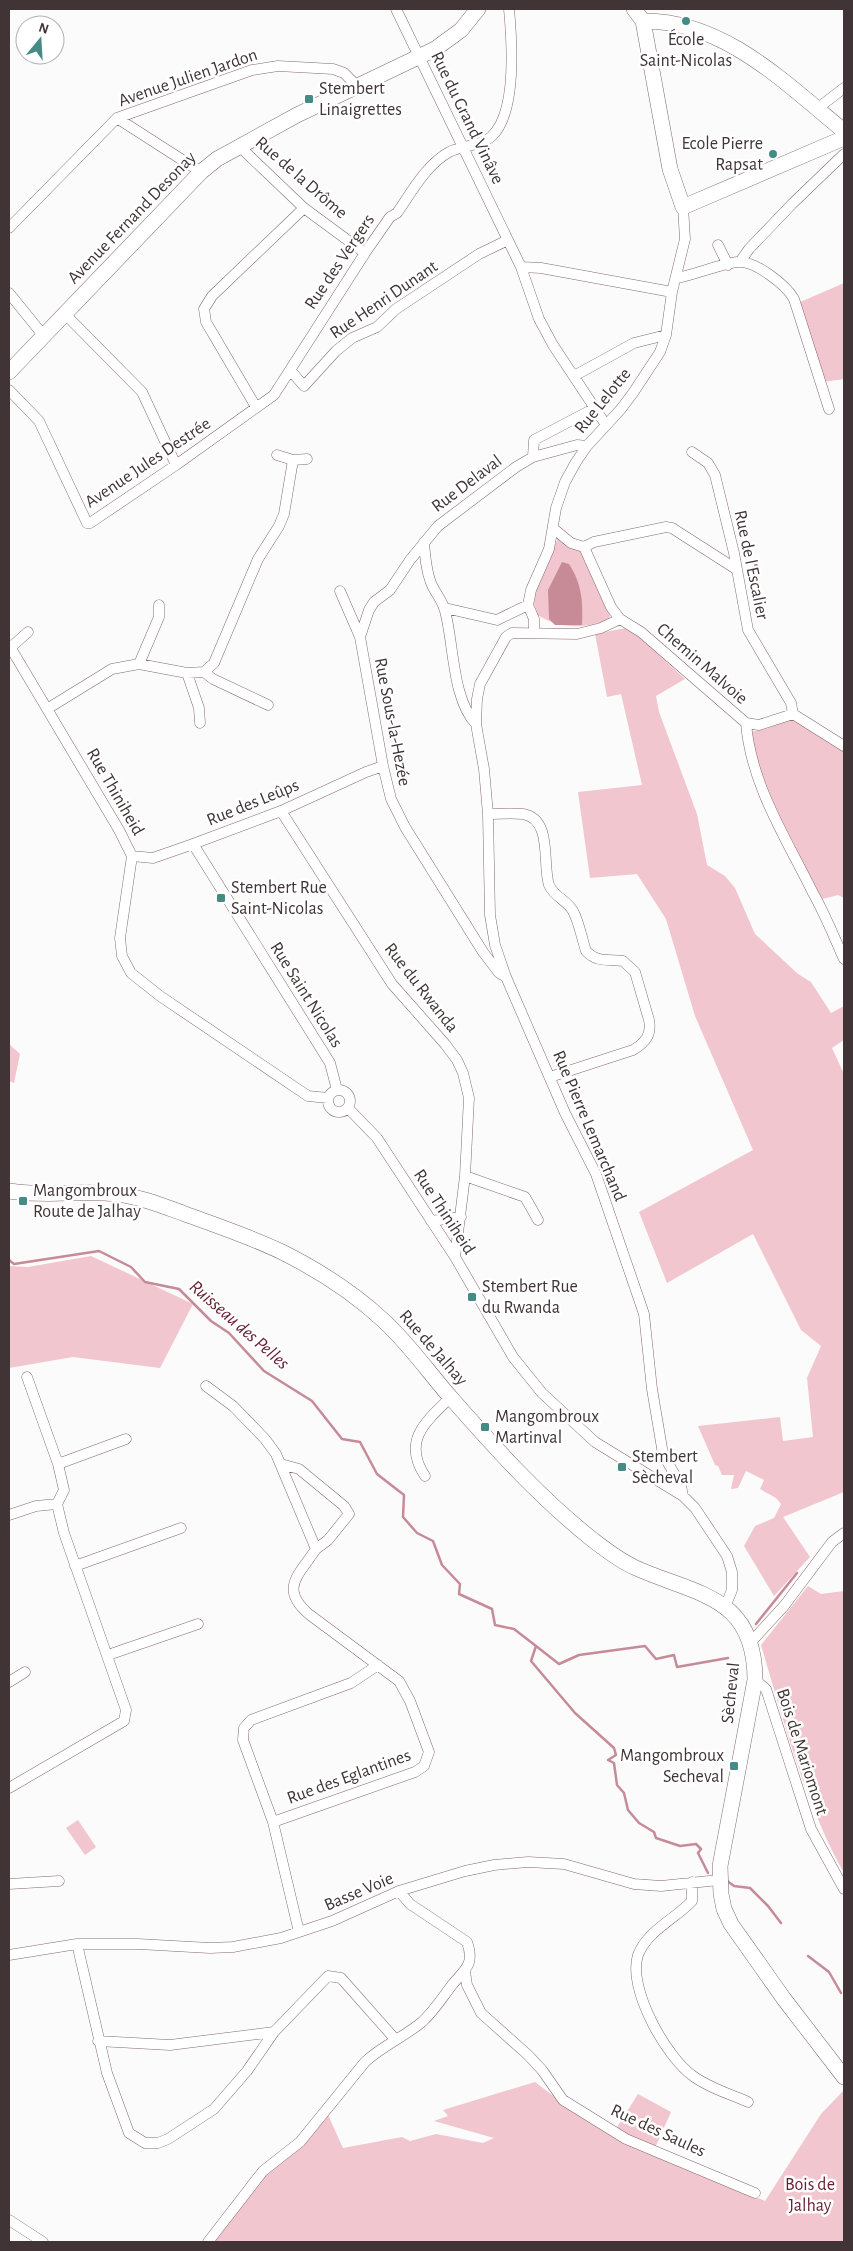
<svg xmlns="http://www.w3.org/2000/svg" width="853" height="2251" font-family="'Alegreya Sans',sans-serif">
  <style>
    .green { fill: #f2c6ce }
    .water { fill: #c78b98 }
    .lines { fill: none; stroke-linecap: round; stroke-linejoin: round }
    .stream { stroke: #c78b98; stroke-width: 2.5 }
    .street-casing { stroke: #85696f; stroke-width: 11 }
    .secondary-casing { stroke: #85696f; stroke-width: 16 }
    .street { stroke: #fff; stroke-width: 10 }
    .secondary { stroke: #fff; stroke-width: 15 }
    .poi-dot { fill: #448b85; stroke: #fff; stroke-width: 2 }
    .labels { text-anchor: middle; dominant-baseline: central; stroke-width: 5; stroke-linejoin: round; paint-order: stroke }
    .poi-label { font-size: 18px; fill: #403436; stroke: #fff; text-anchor: start }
    .street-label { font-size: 18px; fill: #403436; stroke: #fff }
    .park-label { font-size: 18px; fill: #671f35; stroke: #fff }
    .water-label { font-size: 19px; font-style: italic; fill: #682035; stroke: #fff }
  </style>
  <rect width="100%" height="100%" fill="#fbfbfb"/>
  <path class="green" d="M844,283V379L823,382L798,303Z
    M558,538L582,552L610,615L609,620C585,628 560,630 538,615L534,603L536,590Z
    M626,628L641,638L685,679L656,696L659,712L697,814L707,865L725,876L735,888L755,934L798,974L811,982L831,1013L844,1006V1040L832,1048L844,1074V1492L783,1517L810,1557L774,1596L744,1546L755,1526L774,1518L781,1504L776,1498L760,1489L764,1480L746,1471L738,1488L731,1489L734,1475H722L718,1466L715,1465L698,1426L780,1417L783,1441L813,1437L807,1378L821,1346L801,1330L753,1234L667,1283L639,1212L753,1150L695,1016L666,919L637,874L590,878L578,792L642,785L621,694L607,697L595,634Z
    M793,718L844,750V898L838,895L819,900L757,772L750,732L768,728Z
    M9,1044L20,1054L14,1083L9,1081Z
    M91,1256L193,1304L160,1368L73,1357L9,1368V1266L28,1267Z
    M808,1586L821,1594L844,1591V1873C806,1806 783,1719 761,1645Z
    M78,1820L96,1847L85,1855L66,1828Z
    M535,2082L588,2122L626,2144L765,2201L821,2114L844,2090V2242H213L266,2174L328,2115L343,2148L402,2137L410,2141L436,2134L483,2143L494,2138L434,2121L448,2116L443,2110Z
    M638,2094L671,2112L655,2148L616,2129Z"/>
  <path class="water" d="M562,562L569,564C582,584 583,602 582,625H555L549,619L548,590Z"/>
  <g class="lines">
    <path class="stream" d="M9,1260L14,1264L99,1251L131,1267L145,1282L179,1289L211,1321L229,1333L264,1371L312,1401L342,1439L360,1442L377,1474L404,1495L403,1517L417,1533L433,1541L442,1565L460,1584L459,1594L492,1609L495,1625L514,1629L536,1646L531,1661L575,1713L614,1748L616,1755L608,1760L614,1763L617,1785L624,1793L628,1810L639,1823L654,1832L656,1838L680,1846L696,1844L701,1849L698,1853L708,1873
      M756,1624L797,1573
      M536,1646L559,1664L579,1655L645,1646L656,1659L674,1655L677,1667L728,1658
      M726,1880L734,1886L750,1888L768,1906L781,1923
      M808,1956L829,1972L841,1993"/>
    <g class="street-casing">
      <path id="street" d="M396,9L521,267L539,319L553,345L606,425
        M818,108L844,88
        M117,118L201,172
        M239,146L304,208L365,253
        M9,228L117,118L252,70L278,66L333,69L344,73L357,86
        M718,245L728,265
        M740,262L749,249L792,204L844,154
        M521,267L541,268L672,292
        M677,278C697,274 717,265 737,262C755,260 786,285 794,299L829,409
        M9,293L43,335
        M65,314L142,392L176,465
        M290,370L304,386L336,351L352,338L377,327L396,309L479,254L508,240
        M574,376L634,343L666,335
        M9,390L39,421L87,523H90L176,465L274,395L365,253L390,217L397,213C411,193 426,165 449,152C462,145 478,147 491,137C517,114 512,41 509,9
        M256,407L206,322L204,309L212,296L304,208
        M692,452L708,463L715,475L734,553L748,630L791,703L793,714
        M277,455L293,460L307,459
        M533,457L534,440L595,408
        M554,529L571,543L584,547L611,607L620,619L641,632L746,723L759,725L793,714L844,746
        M424,542C425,556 426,570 431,583C435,593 443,601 445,611C454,644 452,699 476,724
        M584,547L594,542L666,527L672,528L736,569
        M340,591L360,637L383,766L391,799L405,827L483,952L499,973L506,977
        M445,608L497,620L528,605
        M620,619L601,628L577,634L512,633L506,637L480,684L477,699L476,724L484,769L488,814L490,915L495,945L506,977L565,1113L596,1174L644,1314L652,1389L663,1454L681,1486L683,1496L695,1508L727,1556L732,1572V1590L725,1607
        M534,632V619L528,605L531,590L549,549L556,508L565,482L576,462L587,446L621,409L633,393L660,352L666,335L672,292L685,239L683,207
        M360,637L369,610L374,602L390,590L410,560L438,526L516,467L533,457L577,445L587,446
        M9,645L119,830L132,856L120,938L122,956L131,973L160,996L308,1096L328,1098
        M9,649L28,632
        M139,664L159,617V605
        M204,672L213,679L268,705
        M187,673L199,708L200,723
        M47,709L112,669L139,664L187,673L204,672L214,663L258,559L279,526L284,514L293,460
        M746,723C751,785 786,838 813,893C825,914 834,937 844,959
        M281,811L392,984L445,1044L457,1060L463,1073L469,1098L465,1176L525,1197L538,1220
        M488,814C499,814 512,813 523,814C553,819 542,864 549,885C554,897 567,900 573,911C579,922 582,939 586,951C597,963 609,959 623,961L635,972L649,1020C652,1035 645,1043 633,1050L550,1077
        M193,844L330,1063L337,1090
        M132,856L153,858L193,844L281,811L366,772L383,766
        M328 1101a11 11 0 1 1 22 0a11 11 0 1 1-22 0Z
        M348,1108L377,1138L455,1257L513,1357L542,1393L595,1442L683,1496
        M431,1221L461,1217
        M455,1257L465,1176
        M27,1377L58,1464L64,1490L57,1504
        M206,1386L233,1406L265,1439L276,1454L316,1549C298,1576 279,1589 310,1615L399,1681L410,1701L429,1752L424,1766L415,1772L273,1822
        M58,1464L126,1439
        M281,1464L299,1469L344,1506L349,1514L328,1540L316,1549
        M425,1476C402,1441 425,1422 451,1397
        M9,1515L36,1506L57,1504L64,1533L126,1710L124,1721L9,1788
        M75,1566L181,1528
        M750,1643L784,1606L832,1542L844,1533
        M108,1655L198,1624
        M755,1680L766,1689L811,1829L844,1889
        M9,1682L25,1672
        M692,1882V1901C675,1919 647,1931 638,1955C627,1988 666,2057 693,2076C709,2088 730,2094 748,2102
        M9,1884L59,1881
        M299,1932L273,1822L243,1740L244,1728L251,1720L351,1683L378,1665
        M77,1944L107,2073L129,2133L145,2143H158L168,2139L214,2109L247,2071L274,2032L328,1976L341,1978L395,2039
        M9,1955L77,1944H138L210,1948L233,1947L281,1938L332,1921L399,1891L465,1871L494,1865L528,1862L564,1864L634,1884L661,1886L719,1880
        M465,1972L467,1985L481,2013L528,2055L542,2070L563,2100L626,2139L755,2193
        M98,2041L170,2045L274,2032
        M9,2220L43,2242
        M208,2242L263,2171L300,2142L365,2062C382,2046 404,2037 422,2022C434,2011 442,1998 452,1985C465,1969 475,1965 467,1942L410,1904L399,1891"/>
    </g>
    <g class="secondary-casing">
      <path id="secondary" d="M634,9L643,21L670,169L683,207L844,138
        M643,21C724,20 786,84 844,131
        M9,372L201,172L217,159L297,115L435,49L461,30L478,9
        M9,1191C45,1197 81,1190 117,1194C141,1197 163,1206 185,1214C218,1226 251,1237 282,1252C318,1270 354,1293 384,1321C410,1345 429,1373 452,1399C496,1449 540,1498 593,1540C606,1550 620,1561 636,1568C696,1595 755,1595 755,1680L720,1866L721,1894L724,1909L731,1924L784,1999L844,2077"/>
    </g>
    <use href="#street" class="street"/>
    <use href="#secondary" class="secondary"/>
  </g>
  <g class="poi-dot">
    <circle cx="686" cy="21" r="5"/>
    <rect x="304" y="94" width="10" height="10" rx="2.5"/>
    <circle cx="773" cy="154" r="5"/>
    <rect x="216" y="893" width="10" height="10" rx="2.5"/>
    <rect x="18" y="1196" width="10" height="10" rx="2.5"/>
    <rect x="467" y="1292" width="10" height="10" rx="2.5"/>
    <rect x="480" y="1422" width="10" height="10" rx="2.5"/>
    <rect x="617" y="1462" width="10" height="10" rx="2.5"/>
    <rect x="729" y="1761" width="10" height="10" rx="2.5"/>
  </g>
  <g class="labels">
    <g class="poi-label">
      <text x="686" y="40" text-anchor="middle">École<tspan x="686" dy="21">Saint-Nicolas</tspan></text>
      <text x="319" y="89">Stembert<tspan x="319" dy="21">Linaigrettes</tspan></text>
      <text x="763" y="144" text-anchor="end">Ecole Pierre<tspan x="763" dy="21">Rapsat</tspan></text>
      <text x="231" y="888">Stembert Rue<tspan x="231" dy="21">Saint-Nicolas</tspan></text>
      <text x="33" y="1191">Mangombroux<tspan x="33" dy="21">Route de Jalhay</tspan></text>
      <text x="482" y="1287">Stembert Rue<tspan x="482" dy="21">du Rwanda</tspan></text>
      <text x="495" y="1417">Mangombroux<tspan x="495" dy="21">Martinval</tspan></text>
      <text x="632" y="1457">Stembert<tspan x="632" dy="21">Sècheval</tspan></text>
      <text x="724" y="1756" text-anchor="end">Mangombroux<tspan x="724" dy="21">Secheval</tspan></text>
    </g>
    <g class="street-label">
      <text transform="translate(188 78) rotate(-19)">Avenue Julien Jardon</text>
      <text transform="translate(467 118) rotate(64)">Rue du Grand Vinâve</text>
      <text transform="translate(301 178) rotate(41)">Rue de la Drôme</text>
      <text transform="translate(132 218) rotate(-46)">Avenue Fernand Desonay</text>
      <text transform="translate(340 262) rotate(-56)">Rue des Vergers</text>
      <text transform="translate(384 300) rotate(-34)">Rue Henri Dunant</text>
      <text transform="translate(603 401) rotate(-51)">Rue Lelotte</text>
      <text transform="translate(148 463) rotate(-34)">Avenue Jules Destrée</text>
      <text transform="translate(467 484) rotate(-37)">Rue Delaval</text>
      <text transform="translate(751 565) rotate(78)">Rue de l'Escalier</text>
      <text transform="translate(702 664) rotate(41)">Chemin Malvoie</text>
      <text transform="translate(392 722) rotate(79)">Rue Sous-la-Hezée</text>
      <text transform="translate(115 792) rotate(60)">Rue Thiniheid</text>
      <text transform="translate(253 803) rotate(-22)">Rue des Leûps</text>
      <text transform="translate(421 988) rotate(52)">Rue du Rwanda</text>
      <text transform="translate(306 995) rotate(58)">Rue Saint Nicolas</text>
      <text transform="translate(589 1126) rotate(67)">Rue Pierre Lemarchand</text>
      <text transform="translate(444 1212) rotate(57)">Rue Thiniheid</text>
      <text transform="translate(433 1348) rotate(49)">Rue de Jalhay</text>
      <text transform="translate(731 1693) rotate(-84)">Sècheval</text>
      <text transform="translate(802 1752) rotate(72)">Bois de Mariomont</text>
      <text transform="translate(349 1777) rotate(-20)">Rue des Eglantines</text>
      <text transform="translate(359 1892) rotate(-23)">Basse Voie</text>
      <text transform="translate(658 2131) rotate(25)">Rue des Saules</text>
    </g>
    <g class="park-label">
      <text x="810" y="2185">Bois de<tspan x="810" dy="21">Jalhay</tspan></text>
    </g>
    <g class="water-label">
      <text transform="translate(239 1325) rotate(41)">Ruisseau des Pelles</text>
    </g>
  </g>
  <rect width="853" height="2251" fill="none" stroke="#403436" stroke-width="20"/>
  <g transform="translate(40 40) rotate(18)"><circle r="24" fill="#ffffff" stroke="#b3aeaf"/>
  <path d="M0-4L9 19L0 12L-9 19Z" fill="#448b85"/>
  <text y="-8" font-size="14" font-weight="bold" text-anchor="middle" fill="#403436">N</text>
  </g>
</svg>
